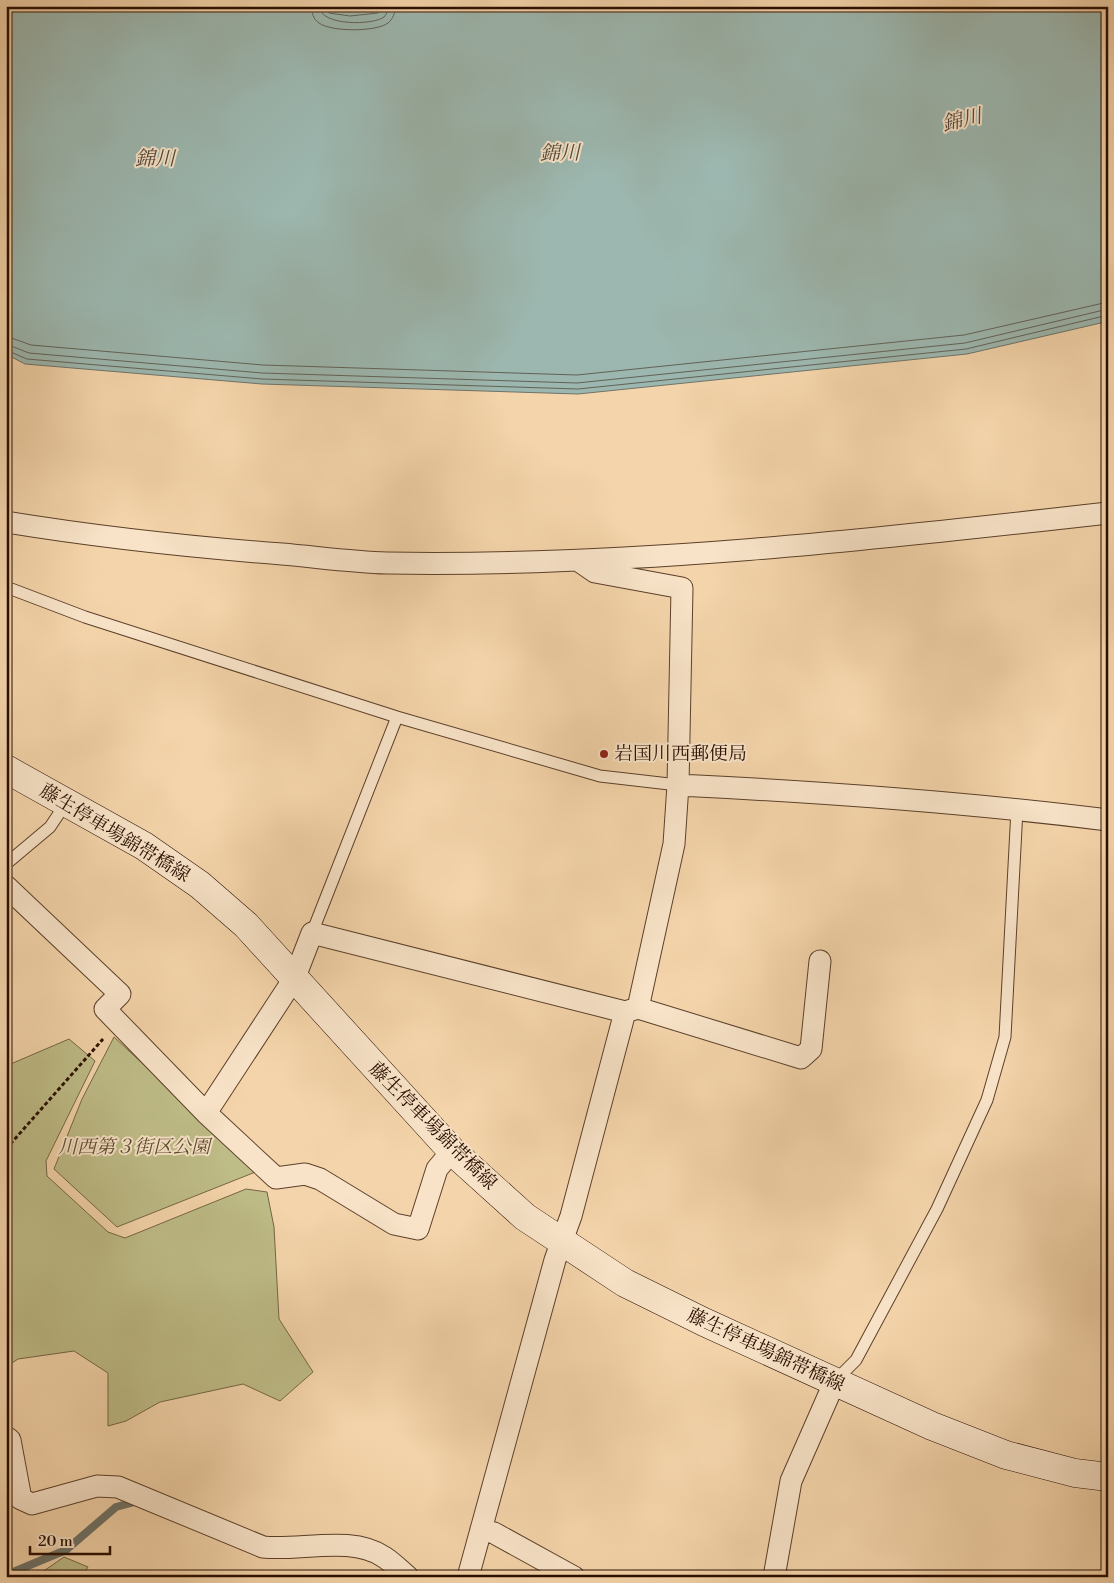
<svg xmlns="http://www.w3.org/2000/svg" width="1114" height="1583" font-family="'Libre Bodoni','Noto Serif JP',serif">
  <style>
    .green { fill: #bebc87; stroke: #746544 }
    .water { fill: #9cb7af; stroke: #6e7369 }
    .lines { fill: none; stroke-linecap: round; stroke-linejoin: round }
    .shore { stroke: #626258; stroke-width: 1 }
    .stream { stroke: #6e7369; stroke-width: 8 }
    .service-casing { stroke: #5c402a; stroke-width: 13 }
    .minor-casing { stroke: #5c402a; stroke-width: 23 }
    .secondary-casing { stroke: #290e00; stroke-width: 29 }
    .path { stroke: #290e00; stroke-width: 3; stroke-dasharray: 4 2.5; stroke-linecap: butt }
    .service { stroke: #f8e3c8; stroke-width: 11 }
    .minor { stroke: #f8e3c8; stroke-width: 21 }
    .secondary { stroke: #f8e3c8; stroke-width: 28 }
    .poi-dot { fill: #8f2418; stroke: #f8e3c8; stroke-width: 2 }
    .labels { text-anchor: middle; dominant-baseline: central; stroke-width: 4; stroke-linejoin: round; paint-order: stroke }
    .poi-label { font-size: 19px; fill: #290e00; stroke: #f8e3c8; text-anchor: start }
    .street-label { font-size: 19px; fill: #290e00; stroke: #f8e3c8 }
    .park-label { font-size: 19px; font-style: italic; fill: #5d4b2f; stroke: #f8e3c8 }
    .water-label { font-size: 20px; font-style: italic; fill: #51493d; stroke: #f8e3c8 }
  </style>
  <rect width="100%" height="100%" fill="#f4d4aa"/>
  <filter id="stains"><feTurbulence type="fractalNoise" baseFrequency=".004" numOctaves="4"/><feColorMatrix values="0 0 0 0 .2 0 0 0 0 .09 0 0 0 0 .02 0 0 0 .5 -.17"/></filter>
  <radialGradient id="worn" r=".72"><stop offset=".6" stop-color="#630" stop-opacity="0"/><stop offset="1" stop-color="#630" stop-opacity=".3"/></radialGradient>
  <path class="green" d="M114,1037L258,1171L117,1227L54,1169L82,1099Z
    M69,1039L95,1061L46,1161L47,1176L108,1232L125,1238L246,1189L267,1192L274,1227L279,1319L313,1372L280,1401L243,1384L160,1402L126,1421L108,1426V1373L74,1351L18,1359L6,1367V1066Z
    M64,1557L88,1567L82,1577H35Z"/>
  <path class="water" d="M6,6H313L350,11L400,6H1108V319L1105,322L967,354L578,394L262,384L25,364L6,354Z"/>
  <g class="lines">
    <path class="shore" d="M311,6C312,13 313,19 319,23C331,32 376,32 388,23C393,19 395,13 396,6
      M319,6C320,27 374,25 384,17C387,14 388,10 388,6
      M325,6L329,13L350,16L378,13L382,6
      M6,336L31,345L263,365L577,375L964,335L1108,302
      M6,344L29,353L262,373L577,383L965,343L1108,309
      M6,350L27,359L262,379L578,389L966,349L1108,315"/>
    <path class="stream" d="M6,1575L66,1550L116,1507L138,1501"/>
    <g class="service-casing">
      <path id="service" d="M6,587L85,617L397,717L600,776L678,785
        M6,864L50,827L66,803
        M312,933L397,717
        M835,1381L856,1360L937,1209L987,1100L1005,1037L1017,809"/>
    </g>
    <g class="minor-casing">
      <path id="minor" d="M6,522C98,537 190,547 282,554C317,557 352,562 387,563C628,567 869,540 1108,513
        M579,561L595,572L682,588L678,785L674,844L638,1008
        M678,785C823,792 964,802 1108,820
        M6,886L120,994L105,1009L206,1113L276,1178L305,1174L320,1179L394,1224L418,1229L437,1169L452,1151
        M206,1113L295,977L312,933L625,1012L638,1008L801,1058L811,1049L820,961
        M6,1437L10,1440L21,1499L32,1504L97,1486L118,1487L263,1547C300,1551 352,1535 384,1557C392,1562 400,1570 408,1577
        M481,1529L494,1533L574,1577
        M468,1577L555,1260L571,1216L625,1012
        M774,1577L791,1481L835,1381"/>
    </g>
    <g class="secondary-casing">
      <path id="secondary" d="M6,769L144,846L200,885L246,925L452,1151L525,1217L625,1283L704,1322L932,1426L1006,1455L1075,1473L1108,1477"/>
    </g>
    <path class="path" d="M6,1149L103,1039"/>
    <use href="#service" class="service"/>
    <use href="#minor" class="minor"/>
    <use href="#secondary" class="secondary"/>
  </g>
  <circle class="poi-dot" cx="604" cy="754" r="5"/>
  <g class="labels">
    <g class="poi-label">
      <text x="614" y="754">岩国川西郵便局</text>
    </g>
    <g class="street-label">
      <text transform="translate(115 833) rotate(31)">藤生停車場錦帯橋線</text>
      <text transform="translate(433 1126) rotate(45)">藤生停車場錦帯橋線</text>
      <text transform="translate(766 1350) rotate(25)">藤生停車場錦帯橋線</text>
    </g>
    <g class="park-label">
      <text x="134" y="1147">川西第３街区公園</text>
    </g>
    <g class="water-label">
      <text transform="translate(962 121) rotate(-13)">錦川</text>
      <text transform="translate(560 154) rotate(-1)">錦川</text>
      <text x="155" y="159">錦川</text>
    </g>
  </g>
  <rect width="1114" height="1583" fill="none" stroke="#f4d4aa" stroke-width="25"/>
  <rect x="8" y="8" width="1099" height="1568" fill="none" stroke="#290e00" stroke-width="2.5"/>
  <rect x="12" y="12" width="1089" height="1558" fill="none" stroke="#290e00"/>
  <path d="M30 1546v8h80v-8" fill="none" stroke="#290e00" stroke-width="2.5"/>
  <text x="38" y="1546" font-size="15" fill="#290e00" stroke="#f8e3c8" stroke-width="4" paint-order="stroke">20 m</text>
  <rect width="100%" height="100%" filter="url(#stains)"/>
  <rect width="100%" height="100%" fill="url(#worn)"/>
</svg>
